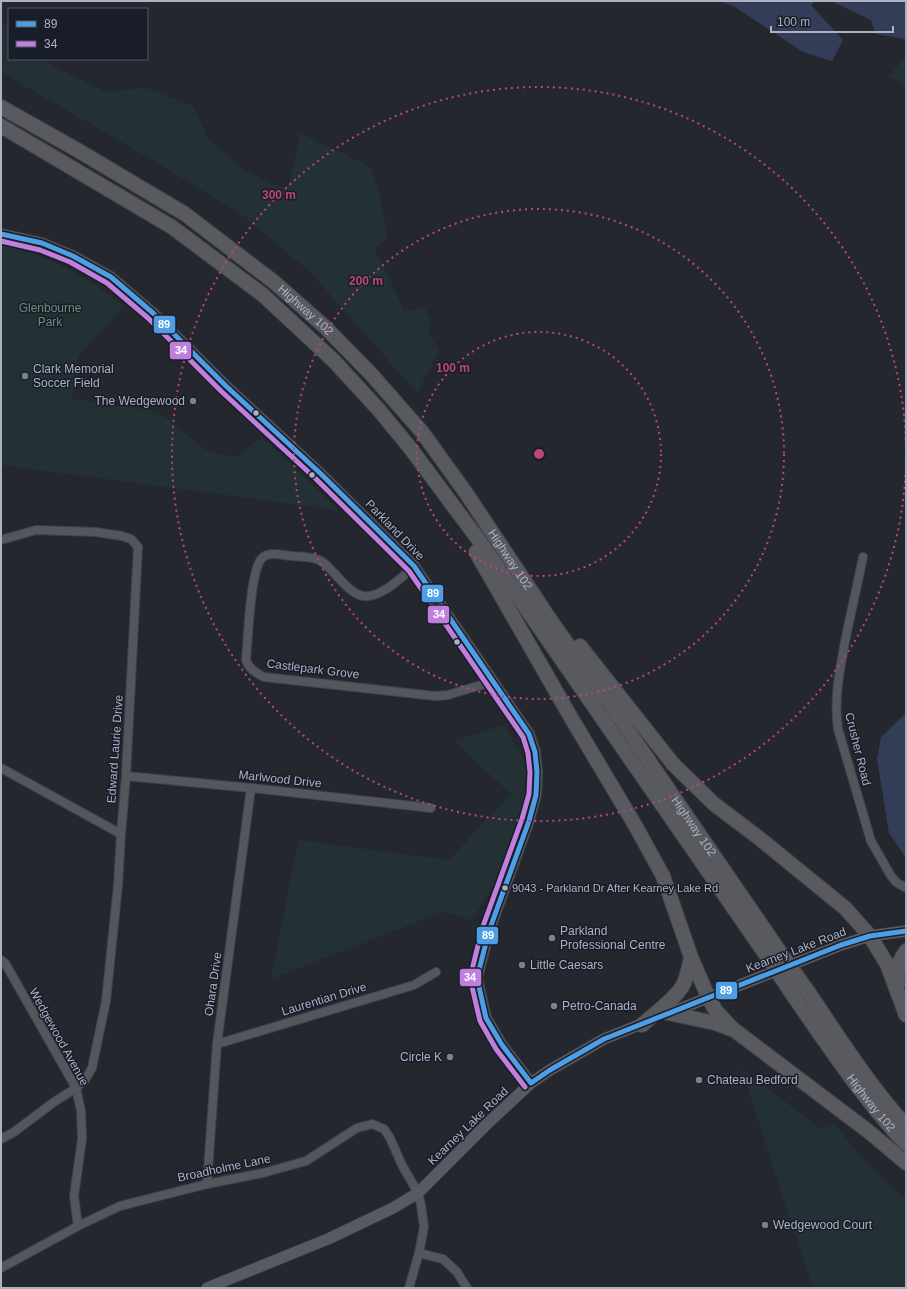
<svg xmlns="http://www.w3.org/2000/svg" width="907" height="1289" font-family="Arial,sans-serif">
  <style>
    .green { fill: #233135 }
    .water { fill: #343d58 }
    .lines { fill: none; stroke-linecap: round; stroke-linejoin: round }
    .minor-casing { stroke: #414249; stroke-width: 10 }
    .tertiary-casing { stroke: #414249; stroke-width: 12 }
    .secondary-casing { stroke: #414249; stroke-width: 12 }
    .motorway-casing { stroke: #41434b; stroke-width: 16 }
    .minor { stroke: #54565e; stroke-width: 8 }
    .tertiary { stroke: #54565e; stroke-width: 10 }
    .secondary { stroke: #585a63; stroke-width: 11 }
    .motorway { stroke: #595a5f; stroke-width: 14 }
    .motorway-bridge-casing { stroke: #41434b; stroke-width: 16; stroke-linecap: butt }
    .motorway-bridge { stroke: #595a5f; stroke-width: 14 }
    .bus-1-casing { stroke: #191d29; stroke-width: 8 }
    .bus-2-casing { stroke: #191d29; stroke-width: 8 }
    .bus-1 { stroke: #4d9ee5; stroke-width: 5 }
    .bus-2 { stroke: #c07fdc; stroke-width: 5 }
    .ring { fill: none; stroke: #bc467a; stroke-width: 2; stroke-dasharray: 2 4 }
    .poi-dot { fill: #7d818f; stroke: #191d29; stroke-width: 1.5 }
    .bus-dot { fill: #adb1c2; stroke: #191d29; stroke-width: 1.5 }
    .labels { text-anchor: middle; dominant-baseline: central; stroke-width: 3; stroke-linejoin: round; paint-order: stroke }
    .bus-label { font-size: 11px; fill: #adb1c2; stroke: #191d29; text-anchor: start }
    .park-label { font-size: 12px; fill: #679077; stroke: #191d29 }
    .street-label { font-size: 12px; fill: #adb1c2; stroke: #191d29 }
    .poi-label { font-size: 12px; fill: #adb1c2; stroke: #191d29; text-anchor: start }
    .centre { fill: #bc467a; stroke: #191d29; stroke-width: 2 }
    .ring-label { font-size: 12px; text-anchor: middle; font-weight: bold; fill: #bc467a; stroke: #191d29; stroke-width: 3; stroke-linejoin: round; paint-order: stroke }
    .line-badge { stroke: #191d29; stroke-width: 1.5 }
    .badge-label { font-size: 11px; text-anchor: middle; font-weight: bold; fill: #fff }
  </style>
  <rect width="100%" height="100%" fill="#25272f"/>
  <path class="green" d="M1,21L9,28V59H44L49,64L106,92L145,88L193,106L208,138L241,168L269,182L286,188L290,181L300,133L370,167L379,192L388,238L374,248L404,310L425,308L431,320L429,334L439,350L417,393L311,273L244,216L156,162L1,72Z
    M906,56V87L889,76Z
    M1,245C47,255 88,277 124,306L78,357L72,399L150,410L164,416L206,450L236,457L262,437L339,510L1,465Z
    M504,725L529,769V808L494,884L472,920L442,912L271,979L298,840L449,860L511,794L454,741Z
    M741,1068L821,1129L834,1124L868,1164L906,1200V1288H813Z"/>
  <path class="water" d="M720,1H815L811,5L843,40L832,61L803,52L735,7Z
    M831,1H906V39L875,34L871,20Z
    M906,713V858L889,833L877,759L881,737Z"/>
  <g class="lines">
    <g class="minor-casing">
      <path id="minor" d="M1,540L36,530L96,532L122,536L131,539L138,547L126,776L121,834L118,885L106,1001L92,1068L85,1080L76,1088L54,1102L14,1132L1,1139
        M863,557C857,587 850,616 844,647C839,674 834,700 838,729L871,841L891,876L896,882L906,888
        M414,566C403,577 379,599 363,596C347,593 334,569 321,561C312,556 301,557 291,556C282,555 269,551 262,558C250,570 248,640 246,660C249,669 256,673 264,677L435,696L448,695L494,681
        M1,768L121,834
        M126,776L251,788L431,808
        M1,960L5,963L76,1088L81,1111L82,1139L74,1196L78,1226
        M217,1044L414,985L436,972
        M207,1184L217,1044L251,788
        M419,1253L443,1259L457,1272L467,1288
        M1,1268L78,1226L120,1206L207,1184L263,1173L306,1161L357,1128L372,1124L384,1129L390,1138L402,1165L418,1193L421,1205L424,1227L419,1253L409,1288"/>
    </g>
    <g class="tertiary-casing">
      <path id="tertiary" d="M1,234L42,243L73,256L111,277L153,313L226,386L321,474L414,566L529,734L535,752L537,772L536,795L529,821L489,931L477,978L486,1018L502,1045L531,1083"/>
    </g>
    <g class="secondary-casing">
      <path id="secondary" d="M667,1014L841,945L870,936L906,931
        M207,1288L328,1239L393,1208L418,1193L488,1123L531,1083L550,1070L604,1039L649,1021"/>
    </g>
    <g class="motorway-casing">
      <g id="motorway">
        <path id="s1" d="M1,107L79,151L185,214L274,282L325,327L371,374L422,432L466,493L549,618L623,723L775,945"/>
        <path d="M1,126L172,227L263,295L334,361L379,410L411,449L478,539L764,952"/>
        <path d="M476,552L573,721L635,825L663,876L691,957L709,999L716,1011L733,1029L868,1131L906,1163"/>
        <path d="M580,646L673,764L714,804L759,838L845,908L870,936L887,964L906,1015"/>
        <path d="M898,984C896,971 898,961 906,951"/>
        <path d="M809,993C840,1039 869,1085 906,1126"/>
        <path id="s2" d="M797,1001C831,1050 865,1101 906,1144"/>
        <path d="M668,1013L715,1023L731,1029"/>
        <path d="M642,1025C655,1013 672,1002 682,987C687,979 689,967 691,957"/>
      </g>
    </g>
    <use href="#minor" class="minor"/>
    <use href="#tertiary" class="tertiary"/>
    <use href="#secondary" class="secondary"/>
    <use href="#motorway" class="motorway"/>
    <g class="motorway-bridge-casing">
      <path id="motorway-bridge" d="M775,945L809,993
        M764,952L797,1001"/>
    </g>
    <use href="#motorway-bridge" class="motorway-bridge"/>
    <g class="bus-1-casing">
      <path id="bus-1" d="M1,234L42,243L73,256L111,277L153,313L226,386L321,474L414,566L529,734L535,752L537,772L536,795L529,821L489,931L477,978L486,1018L502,1045L531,1083L550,1070L604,1039L841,945L870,936L906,931"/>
    </g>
    <g class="bus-2-casing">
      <path id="bus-2" d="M1,241L40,250L70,262L107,283L148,318L221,391L316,479L409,571L523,737L528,753L530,772L529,794L522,819L482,929L470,978L480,1021L496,1049L525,1087"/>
    </g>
    <use href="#bus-1" class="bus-1"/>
    <use href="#bus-2" class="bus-2"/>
  </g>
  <g class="ring">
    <circle cx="539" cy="454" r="122"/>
    <circle cx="539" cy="454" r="245"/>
    <path d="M906 457A367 367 0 1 1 906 451"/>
  </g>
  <g class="poi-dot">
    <circle cx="25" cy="376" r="4"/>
    <circle cx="193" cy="401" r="4"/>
    <circle cx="552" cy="938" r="4"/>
    <circle cx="522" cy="965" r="4"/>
    <circle cx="554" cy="1006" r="4"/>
    <circle cx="450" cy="1057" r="4"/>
    <circle cx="699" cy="1080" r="4"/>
    <circle cx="765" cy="1225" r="4"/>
  </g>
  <g class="bus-dot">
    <circle cx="256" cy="413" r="3.5"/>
    <circle cx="312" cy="475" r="3.5"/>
    <circle cx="457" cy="642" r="3.5"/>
    <circle cx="505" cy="888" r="3.5"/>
  </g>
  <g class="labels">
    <g class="bus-label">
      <text x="512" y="888">9043 - Parkland Dr After Kearney Lake Rd</text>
    </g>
    <g class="park-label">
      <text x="50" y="308">Glenbourne<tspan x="50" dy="14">Park</tspan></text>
    </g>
    <g class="street-label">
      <text stroke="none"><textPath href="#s1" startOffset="367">Highway 102</textPath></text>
      <text transform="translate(395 530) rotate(46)">Parkland Drive</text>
      <text stroke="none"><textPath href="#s1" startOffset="691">Highway 102</textPath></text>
      <text transform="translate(313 669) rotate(7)">Castlepark Grove</text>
      <text transform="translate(115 749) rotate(-86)">Edward Laurie Drive</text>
      <text transform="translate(858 749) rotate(76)">Crusher Road</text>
      <text transform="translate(280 779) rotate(6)">Marlwood Drive</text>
      <text stroke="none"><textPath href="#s1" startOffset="1015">Highway 102</textPath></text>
      <text transform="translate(796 950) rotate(-21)">Kearney Lake Road</text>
      <text transform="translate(213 984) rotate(-82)">Ohara Drive</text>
      <text transform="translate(324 999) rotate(-17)">Laurentian Drive</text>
      <text transform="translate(59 1037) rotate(61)">Wedgewood Avenue</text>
      <text stroke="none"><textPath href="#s2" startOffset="126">Highway 102</textPath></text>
      <text transform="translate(468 1126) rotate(-44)">Kearney Lake Road</text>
      <text transform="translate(224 1168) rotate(-12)">Broadholme Lane</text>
    </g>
    <g class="poi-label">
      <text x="33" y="369">Clark Memorial<tspan x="33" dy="14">Soccer Field</tspan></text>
      <text x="185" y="401" text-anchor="end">The Wedgewood</text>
      <text x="560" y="931">Parkland<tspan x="560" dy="14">Professional Centre</tspan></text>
      <text x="530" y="965">Little Caesars</text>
      <text x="562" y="1006">Petro-Canada</text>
      <text x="442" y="1057" text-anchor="end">Circle K</text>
      <text x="707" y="1080">Chateau Bedford</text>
      <text x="773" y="1225">Wedgewood Court</text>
    </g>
  </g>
  <circle cx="539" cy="454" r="6" class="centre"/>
  <g class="ring-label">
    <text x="279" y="199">300 m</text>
    <text x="366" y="285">200 m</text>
    <text x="453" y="372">100 m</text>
  </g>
  <g class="line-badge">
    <rect x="153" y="315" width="23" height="19" rx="4" fill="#4d9ee5"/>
    <rect x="169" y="341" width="23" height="19" rx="4" fill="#c07fdc"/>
    <rect x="421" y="584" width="23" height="19" rx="4" fill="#4d9ee5"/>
    <rect x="427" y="605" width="23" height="19" rx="4" fill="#c07fdc"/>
    <rect x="476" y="926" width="23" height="19" rx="4" fill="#4d9ee5"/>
    <rect x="459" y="968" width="23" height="19" rx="4" fill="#c07fdc"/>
    <rect x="715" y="981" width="23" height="19" rx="4" fill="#4d9ee5"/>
  </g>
  <g class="badge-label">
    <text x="164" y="328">89</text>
    <text x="181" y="354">34</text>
    <text x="433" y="597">89</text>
    <text x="439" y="618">34</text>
    <text x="488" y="939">89</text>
    <text x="470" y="981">34</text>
    <text x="726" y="994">89</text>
  </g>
  <rect width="907" height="1289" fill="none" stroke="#adb1c2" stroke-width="4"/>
  <rect x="8" y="8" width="140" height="52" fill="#191d29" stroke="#545866"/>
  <rect x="16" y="21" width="20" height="6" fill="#4d9ee5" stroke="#545866"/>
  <text x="44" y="28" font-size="12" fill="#adb1c2">89</text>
  <rect x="16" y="41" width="20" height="6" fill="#c07fdc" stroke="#545866"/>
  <text x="44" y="48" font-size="12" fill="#adb1c2">34</text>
  <path d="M771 26v6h122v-6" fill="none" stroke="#adb1c2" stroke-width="2"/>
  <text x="777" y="26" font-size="12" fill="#adb1c2" stroke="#191d29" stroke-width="3" paint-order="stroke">100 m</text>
</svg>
